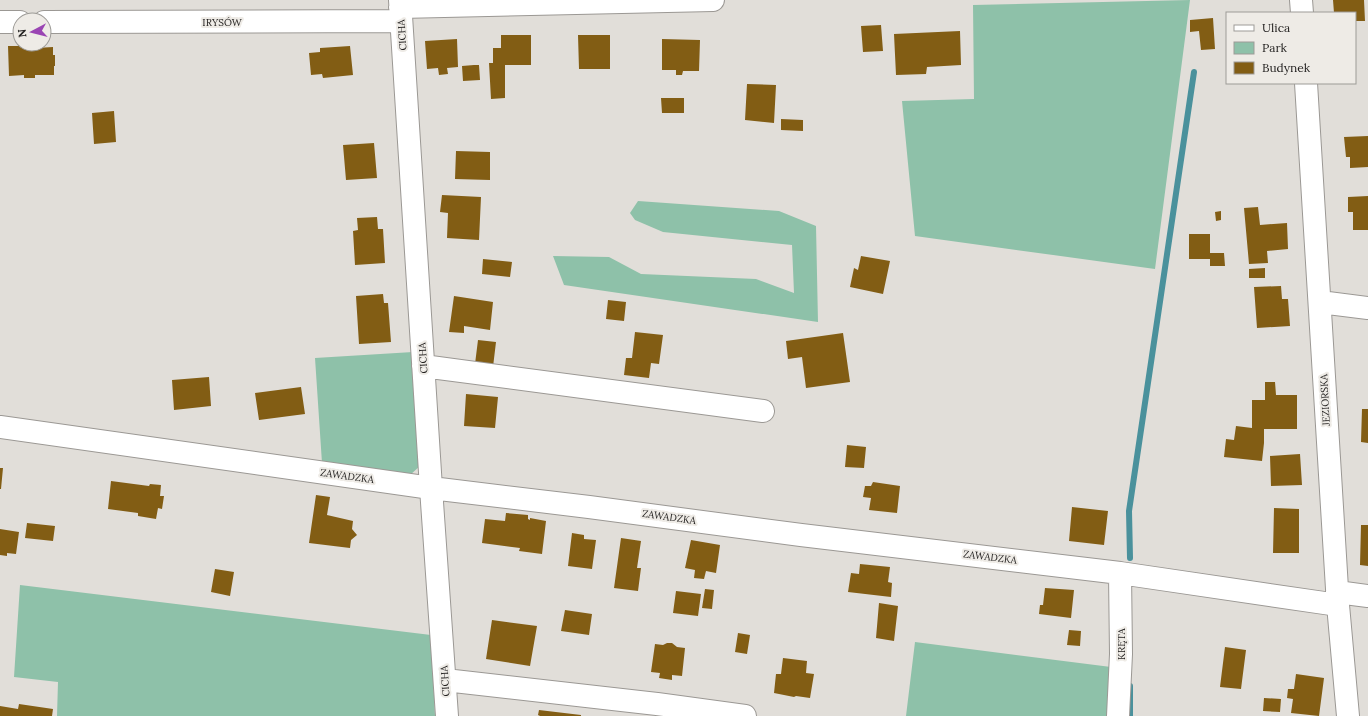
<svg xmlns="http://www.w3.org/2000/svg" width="1368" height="716" font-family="Lora,serif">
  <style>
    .green { fill: #8ec1a9 }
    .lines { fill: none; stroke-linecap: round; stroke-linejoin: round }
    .stream { stroke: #4a919c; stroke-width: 6 }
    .building { fill: #825d14 }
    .minor-casing { stroke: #9b9894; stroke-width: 24 }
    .minor { stroke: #fff; stroke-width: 22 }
    .labels { text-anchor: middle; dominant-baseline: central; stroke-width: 4; stroke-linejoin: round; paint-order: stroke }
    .street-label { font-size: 10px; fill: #242221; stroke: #eeebe6 }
  </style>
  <rect width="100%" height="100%" fill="#e1ded9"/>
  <path class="green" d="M1190,0L1155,269L915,236L902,101L974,99L973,5Z
    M638,201L779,211L816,226L818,322L564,285L553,256L609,257L641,274L756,279L794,293L792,245L663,232L635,220L630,213Z
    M413,352L420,466L410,475L322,463L315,358Z
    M20,585L431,635L435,716H57L58,682L14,677Z
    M915,642L1111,667L1107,716H906Z"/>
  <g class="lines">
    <path class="stream" d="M1130,558L1129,511L1194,72
      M1130,686V716"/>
  </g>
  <path class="building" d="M1333,0H1364L1365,21H1355V13H1334Z
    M1213,18L1215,49L1201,50L1199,31L1190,32V20Z
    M881,25L883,51L863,52L861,26Z
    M960,31L961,65L927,67L926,74L896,75L894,34Z
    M501,35H531V65H505V98L491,99L489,63H493V48H501Z
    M578,35H610V69H579Z
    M457,39L458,67L447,68L448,74L439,75L438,68L427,69L425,41Z
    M662,39L700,40L699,71H683L682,75H676V70H662Z
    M18,41H20V44H34V47L36,48L53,47V55H55V66H54V75H35V78H24V75L9,76L8,46H18Z
    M350,46L353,75L323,78L322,74L311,75L309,53L320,52V48Z
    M474,65H479L480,80L463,81L462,66Z
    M747,84L776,85L774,123L745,120Z
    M661,98H684V113H662Z
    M114,111L116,142L94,144L92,113Z
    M781,119L803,120V131L781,130Z
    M1368,136V167L1350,168V157H1346L1344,137Z
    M374,143L377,178L346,180L343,145Z
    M456,151L490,152V180L455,179Z
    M442,195L481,197L479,240L447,238L448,213L440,212Z
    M1368,196V230H1353V212H1348V197Z
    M1258,207L1260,225L1287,223L1288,249L1267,251L1268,263L1249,264L1244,208Z
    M1221,211V220L1216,221L1215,212Z
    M377,217L378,229H383L385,263L355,265L353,231L358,230L357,218Z
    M1189,234H1210V253H1224L1225,266H1210V259H1189Z
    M861,256L890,261L883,294L850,287L854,268L858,270Z
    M483,259L512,262L510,277L482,274Z
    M1265,268V278H1249V269Z
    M1281,286L1282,299H1288L1290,326L1257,328L1254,287Z
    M383,294L384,303H388L391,342L359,344L356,296Z
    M454,296L493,302L490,330L464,326V333L449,332Z
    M608,300L626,302L624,321L606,319Z
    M635,332L663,335L659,364L651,363L649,378L624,375L626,358H632Z
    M843,333L850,382L806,388L802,357L788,359L786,341Z
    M478,340L496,342L493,367L475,364Z
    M209,377L211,406L174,410L172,380Z
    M1265,382H1275L1276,395H1297V429H1264V443L1262,461L1224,457L1226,439L1234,440L1236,426L1252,428V400H1265Z
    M301,387L305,414L259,420L255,393Z
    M466,394L498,397L495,428L464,426Z
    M1362,409H1368V443L1361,442Z
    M847,445L866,447L864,468L845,467Z
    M1300,454L1302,485L1271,486L1270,456Z
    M0,468H3L1,489H0Z
    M111,481L149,486L150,484L161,485L160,496H164L162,509L158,508L156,519L138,516V513L108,509Z
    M873,482L900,486L897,513L869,510L871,498L863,497L865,486H871Z
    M316,495L330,497L327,515L353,521L352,529L357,535L351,540L350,548L309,543Z
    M1072,507L1108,511L1104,545L1069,541Z
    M1274,508L1299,509V553H1273Z
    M506,513L528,515V519L530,520V518L546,521L542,554L519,551L520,548L482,543L485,519L505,521Z
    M27,523L55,526L53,541L25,538Z
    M1361,525H1368V566L1360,565Z
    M0,529L19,532L16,554L7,553V556L0,555Z
    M572,533L584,535V539L596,540L592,569L568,566Z
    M621,538L641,541L637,568H641L638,591L614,588Z
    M691,540L720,545L716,573L706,571L704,579L694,578L695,570L685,568Z
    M860,564L890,567L888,582L892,583L891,597L848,592L851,573L859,574Z
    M215,569L234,572L230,596L211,592Z
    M1045,588L1074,590L1071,618L1039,614L1040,605H1043Z
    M705,589L714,590L712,609L702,608Z
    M676,591L701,594L698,616L673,613Z
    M879,603L898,606L894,641L876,638Z
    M565,610L592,614L589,635L561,631Z
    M492,620L537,626L530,666L486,659Z
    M1069,630L1081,631L1080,646L1067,645Z
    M738,633L750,635L747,654L735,652Z
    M667,643H672L677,647L685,648L682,676L672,675V680L659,678L660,673L651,672L655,644L663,645Z
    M1225,647L1246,650L1241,689L1220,687Z
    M783,658L807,661L806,673L814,674L810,698L796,696L794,697L774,693L776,674H781Z
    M1296,674L1324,678L1319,716L1291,713L1293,699L1287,698L1288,689H1294Z
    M1264,698L1281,699L1280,712L1263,711Z
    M19,704L53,709L52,716H0V706L18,709Z
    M539,710L581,715V716H540L538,715Z"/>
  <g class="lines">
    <g class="minor-casing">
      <path id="minor" d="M400,0L431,488L447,716
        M1301,0L1302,13
        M400,7L713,0
        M0,22H20
        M44,22L401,21
        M1306,83L1338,605L1348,716
        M1320,302L1368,308
        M423,366L763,411
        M0,427L431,488L589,507L801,535L1120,573L1338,605
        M1337,592L1368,596
        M445,680L657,704L745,716
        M1118,716L1121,654L1120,573"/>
    </g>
    <use href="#minor" class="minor"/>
  </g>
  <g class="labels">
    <g class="street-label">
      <text x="222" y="22">IRYSÓW</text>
      <text transform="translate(402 35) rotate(-94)">CICHA</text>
      <text transform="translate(423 358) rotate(-94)">CICHA</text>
      <text transform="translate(1325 400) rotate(-93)">JEZIORSKA</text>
      <text transform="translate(347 476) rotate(8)">ZAWADZKA</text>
      <text transform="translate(669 517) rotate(8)">ZAWADZKA</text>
      <text transform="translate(990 557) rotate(7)">ZAWADZKA</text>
      <text transform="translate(1121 644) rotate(-90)">KRĘTA</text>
      <text transform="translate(445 681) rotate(-94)">CICHA</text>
    </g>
  </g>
  <rect x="1226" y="12" width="130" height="72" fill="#eeebe6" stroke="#9d9b97"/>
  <rect x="1234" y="25" width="20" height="6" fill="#ffffff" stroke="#9d9b97"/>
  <text x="1262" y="32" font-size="12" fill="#242221">Ulica</text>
  <rect x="1234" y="42" width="20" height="12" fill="#8ec1a9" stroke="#9d9b97"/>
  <text x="1262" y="52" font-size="12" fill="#242221">Park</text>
  <rect x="1234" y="62" width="20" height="12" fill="#825d14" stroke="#9d9b97"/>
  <text x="1262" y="72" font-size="12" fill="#242221">Budynek</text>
  <g transform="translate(32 32) rotate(263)"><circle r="19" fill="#eeebe6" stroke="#9d9b97"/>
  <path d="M0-3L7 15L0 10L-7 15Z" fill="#9a45b3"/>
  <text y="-6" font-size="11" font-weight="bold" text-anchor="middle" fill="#242221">N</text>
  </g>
</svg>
